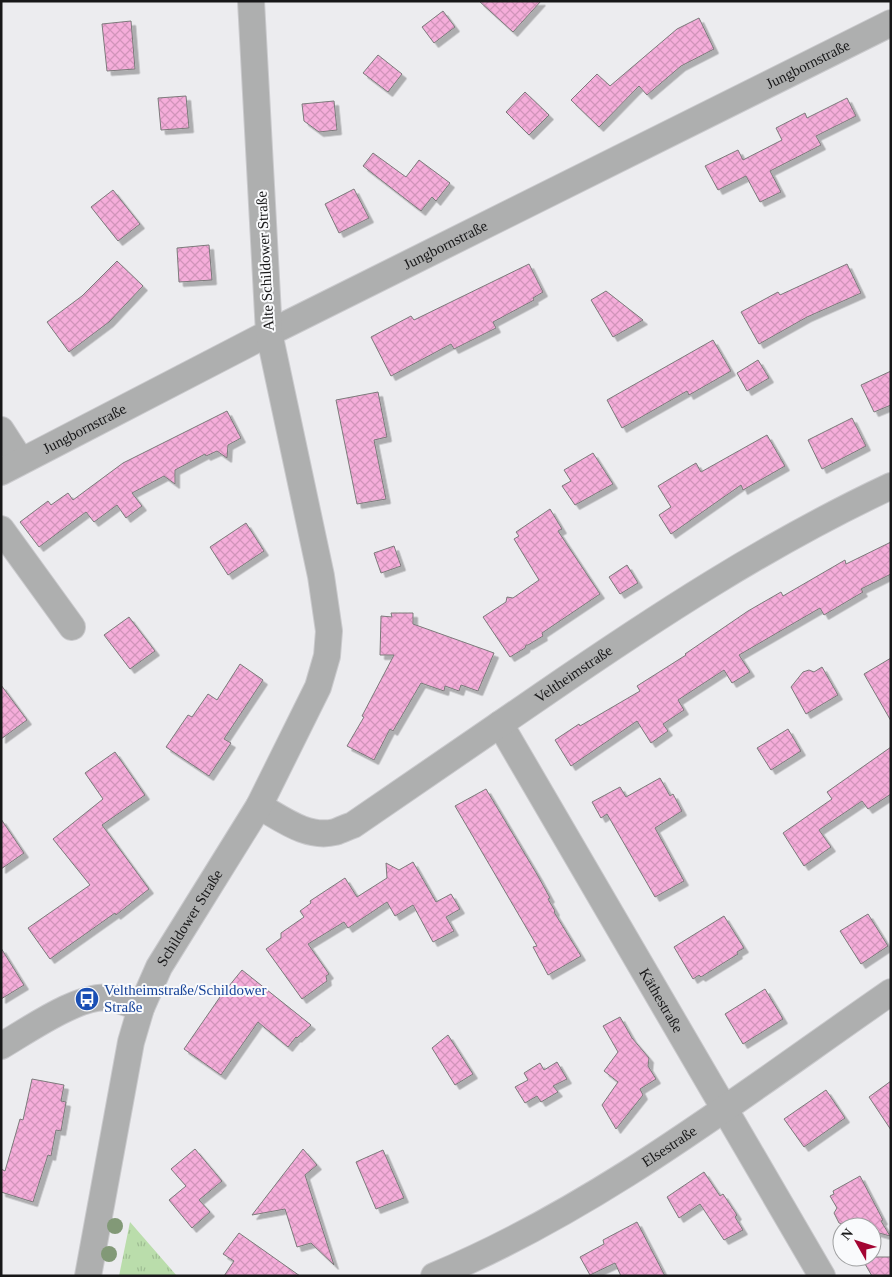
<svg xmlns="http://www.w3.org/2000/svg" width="892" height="1277" font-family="'Times New Roman',serif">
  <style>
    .grass { fill: url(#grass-tufts) }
    .building { fill: url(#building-cross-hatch); stroke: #7c7a7b; filter: url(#shadow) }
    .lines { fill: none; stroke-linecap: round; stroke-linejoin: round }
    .minor-casing { stroke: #cacacd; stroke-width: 28 }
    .minor { stroke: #aeafaf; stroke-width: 26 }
    .tree { fill: #829977 }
    .labels { text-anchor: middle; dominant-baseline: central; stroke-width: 4; stroke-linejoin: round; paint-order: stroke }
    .street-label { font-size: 15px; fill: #181819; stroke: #f9fafc }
    .transit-label { font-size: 15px; fill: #164399; stroke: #f9fafc; text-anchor: start }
  </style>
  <defs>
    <pattern id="grass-tufts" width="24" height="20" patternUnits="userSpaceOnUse" patternTransform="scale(1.25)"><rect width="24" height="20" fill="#baddab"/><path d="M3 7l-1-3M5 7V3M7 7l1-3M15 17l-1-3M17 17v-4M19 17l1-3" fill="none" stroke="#9fbd93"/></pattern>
    <pattern id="building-cross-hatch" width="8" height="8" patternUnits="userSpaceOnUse" patternTransform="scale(1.25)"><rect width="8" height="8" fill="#f5adda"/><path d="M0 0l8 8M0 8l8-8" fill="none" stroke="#d194ba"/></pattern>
    <filter id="shadow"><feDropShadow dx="4.5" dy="4.5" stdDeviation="0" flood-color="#0004"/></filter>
  </defs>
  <rect width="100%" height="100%" fill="#ececef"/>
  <path class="grass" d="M130,1222L177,1276H119Z"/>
  <path class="building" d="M479,1H541L513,32Z
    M443,11L455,27L434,43L422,27Z
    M699,18L714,49L681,66L647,95L639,86L599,127L571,100L597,74L610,86L677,29Z
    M131,21L135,69L107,71L102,24Z
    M378,55L402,74L388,92L363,73Z
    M525,92L549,115L529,135L506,112Z
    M186,96L189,128L161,130L158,98Z
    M847,98L856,116L816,136L821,145L770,171L781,192L760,202L746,176L718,190L705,166L738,150L743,160L782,140L776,128L805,113L807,118Z
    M334,101L337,130L319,132L304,121L302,104Z
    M373,153L406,177L419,160L450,183L436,201L432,197L421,211L363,166Z
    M354,189L369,218L339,233L325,204Z
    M113,190L140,224L118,241L91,207Z
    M209,245L212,280L179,282L177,248Z
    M117,261L143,286L109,322L69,352L47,322L82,296Z
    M529,264L543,292L533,298L534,300L493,322L496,328L454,349L451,344L391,376L371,337L411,316L414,320Z
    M847,264L861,293L807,317L759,344L741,312L778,292L780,295Z
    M606,291L643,320L613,337L591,300Z
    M713,340L731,371L689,395L687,391L622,428L607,400Z
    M758,360L769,378L747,391L737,373Z
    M891,371V405L874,412L861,385Z
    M378,392L387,437L374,440L386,499L357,504L336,400Z
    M227,411L241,438L228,445L227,458L217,451L206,456L205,454L175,470V484L164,476L132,493L142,506L126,518L117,505L94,522L86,512L39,547L20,522L48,501L51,505L68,493L73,500L123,463Z
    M852,418L866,446L822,469L808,440Z
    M767,435L785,466L743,490L741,485L671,534L659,515L671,507L658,486L696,463L701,472Z
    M593,453L613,484L575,505L562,486L571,481L564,470Z
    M550,509L562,529L558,531L600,594L542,633L543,636L528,645H526L525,648L510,657L483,617L506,602L507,597L513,598L539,580L514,539L519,536L516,532Z
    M246,523L264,551L228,575L210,547Z
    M891,542V574L861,589L863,592L824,615L820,608L739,655L750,672L732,683L724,670L678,700L684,710L663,724L668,731L651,743L637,721L571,766L555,740L579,724L580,726L640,691L637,686L686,655L685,654L748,611L781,592L783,596L845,560L846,564Z
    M394,546L401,566L381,573L374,553Z
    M627,565L638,583L620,594L609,577Z
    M391,613H413V624L494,653L478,691L461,685L459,691L445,686L444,691L421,683L393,731L390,729L374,760L347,746L364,717L362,716L394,655H380L381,616L392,617Z
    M129,617L155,651L130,669L104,635Z
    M891,658V721L864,674Z
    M240,664L263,680L224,739L231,743L209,776L166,747L188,715L192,717L208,694L217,700Z
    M822,667L838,695L806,714L791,687L803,672L809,670L814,672Z
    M1,685L27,720L1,739Z
    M788,729L801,751L771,770L757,748Z
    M891,747V794L868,809L862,801L819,830L831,847L804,866L783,833L832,799L827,792Z
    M115,752L145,795L102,825L149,889L116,915L115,913L50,959L28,928L90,885L53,839L103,799L85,773Z
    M660,778L670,796L673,794L682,811L655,828L684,881L655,897L607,814L601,818L592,802L620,787L626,797Z
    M486,789L538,876L550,898L548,899L555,911L554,912L581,956L548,975L533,947L537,946L455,806Z
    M1,819L24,853L1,869Z
    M413,862L436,902L451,894L460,909L446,917L454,931L433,942L413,905L395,916L387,902L348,928L344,922L308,944L329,974L326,976L327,981L302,999L266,949L281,938V933L304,917L300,911L311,903L310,901L345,878L357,897L387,878L386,863L399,870Z
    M868,914L888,946L861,964L840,931Z
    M724,916L744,948L737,952L738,954L701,977L699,975L693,979L674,947Z
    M1,948L24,985L1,999Z
    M242,970L311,1025L297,1038L296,1037L288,1047L258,1022L221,1075L184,1049L220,997Z
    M765,989L783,1019L743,1044L725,1014Z
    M620,1017L632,1038L649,1058L648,1066L656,1079L640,1089L643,1095L616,1129L602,1105L618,1082L604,1071L618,1052L603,1026Z
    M448,1035L473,1074L455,1085L432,1048Z
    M557,1062L567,1079L553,1086L558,1092L541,1102L537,1096L525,1103L515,1087L528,1080L524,1073L540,1063L544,1070Z
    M32,1079L64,1085L61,1101L66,1102L61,1131L56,1130L51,1156L48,1155L33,1202L1,1192V1169L5,1171L20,1119L23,1120Z
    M891,1081V1130L869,1097Z
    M826,1090L845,1118L804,1147L784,1119Z
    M195,1149L222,1181L199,1200L210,1212L192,1228L169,1200L186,1186L171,1169Z
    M303,1149L317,1165L305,1175L334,1265L311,1243L297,1247L285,1209L252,1215Z
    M383,1150L404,1198L376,1209L356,1162Z
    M704,1172L720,1196L723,1194L737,1215L735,1217L743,1230L724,1240L700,1204L679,1218L667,1197Z
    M860,1176L883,1220L881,1221L890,1236L872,1231V1227H855L839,1223L834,1213L837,1208L830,1196L834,1194L833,1191Z
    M637,1222L665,1276H621L615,1263L590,1275L580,1257L604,1244L603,1240Z
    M239,1233L300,1276H224L234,1261L223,1254Z
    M861,1257H891V1276H872Z"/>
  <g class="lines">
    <g class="minor-casing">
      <g id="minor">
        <path d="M1,430L21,461"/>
        <path id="s1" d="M1,472L269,333L891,23"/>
        <path d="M1,529L72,627"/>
        <path id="s2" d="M500,724L822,1276"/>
        <path id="s3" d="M259,806C281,818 307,839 335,832C341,830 347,827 353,825C415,782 478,739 541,696C653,619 767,544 891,486"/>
        <path d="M1,1046C27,1031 82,992 111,998C121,1000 131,1005 141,1008"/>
        <path id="s4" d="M88,1276L131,1042L141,1008L159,967L259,806L318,687L327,656L329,631L321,576L269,333L251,1"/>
        <path id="s5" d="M434,1276C598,1208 745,1093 891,992"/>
      </g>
    </g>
    <use href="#minor" class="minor"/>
  </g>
  <g class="tree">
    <circle cx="115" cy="1226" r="8"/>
    <circle cx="109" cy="1254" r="8"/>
  </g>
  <defs>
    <g id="bus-disc" transform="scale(1.25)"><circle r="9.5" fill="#1a4fb4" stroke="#f9fafc"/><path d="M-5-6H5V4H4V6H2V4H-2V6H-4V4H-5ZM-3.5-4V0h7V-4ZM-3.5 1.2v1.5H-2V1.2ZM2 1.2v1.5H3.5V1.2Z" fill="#fff"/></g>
  </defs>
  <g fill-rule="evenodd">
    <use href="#bus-disc" x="87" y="999"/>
  </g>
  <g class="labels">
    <g class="street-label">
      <text stroke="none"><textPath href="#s1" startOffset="904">Jungbornstraße</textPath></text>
      <text stroke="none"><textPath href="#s1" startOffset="499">Jungbornstraße</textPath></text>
      <text transform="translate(265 261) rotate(-93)">Alte Schildower Straße</text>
      <text stroke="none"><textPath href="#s1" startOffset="94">Jungbornstraße</textPath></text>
      <text stroke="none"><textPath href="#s3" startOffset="369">Veltheimstraße</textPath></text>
      <text stroke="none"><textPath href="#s4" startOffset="376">Schildower Straße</textPath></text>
      <text stroke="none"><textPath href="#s2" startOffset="320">Käthestraße</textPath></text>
      <text stroke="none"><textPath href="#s5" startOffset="269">Elsestraße</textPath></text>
    </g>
    <g class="transit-label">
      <text x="104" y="990">Veltheimstraße/Schildower<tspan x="104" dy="17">Straße</tspan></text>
    </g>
  </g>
  <rect width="892" height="1277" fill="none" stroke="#181819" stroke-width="5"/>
  <g transform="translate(857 1242) rotate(309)"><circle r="24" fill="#f9fafc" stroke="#9fa0a1"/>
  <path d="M0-4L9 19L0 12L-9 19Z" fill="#a30533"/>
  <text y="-8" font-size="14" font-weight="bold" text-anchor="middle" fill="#181819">N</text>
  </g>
</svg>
